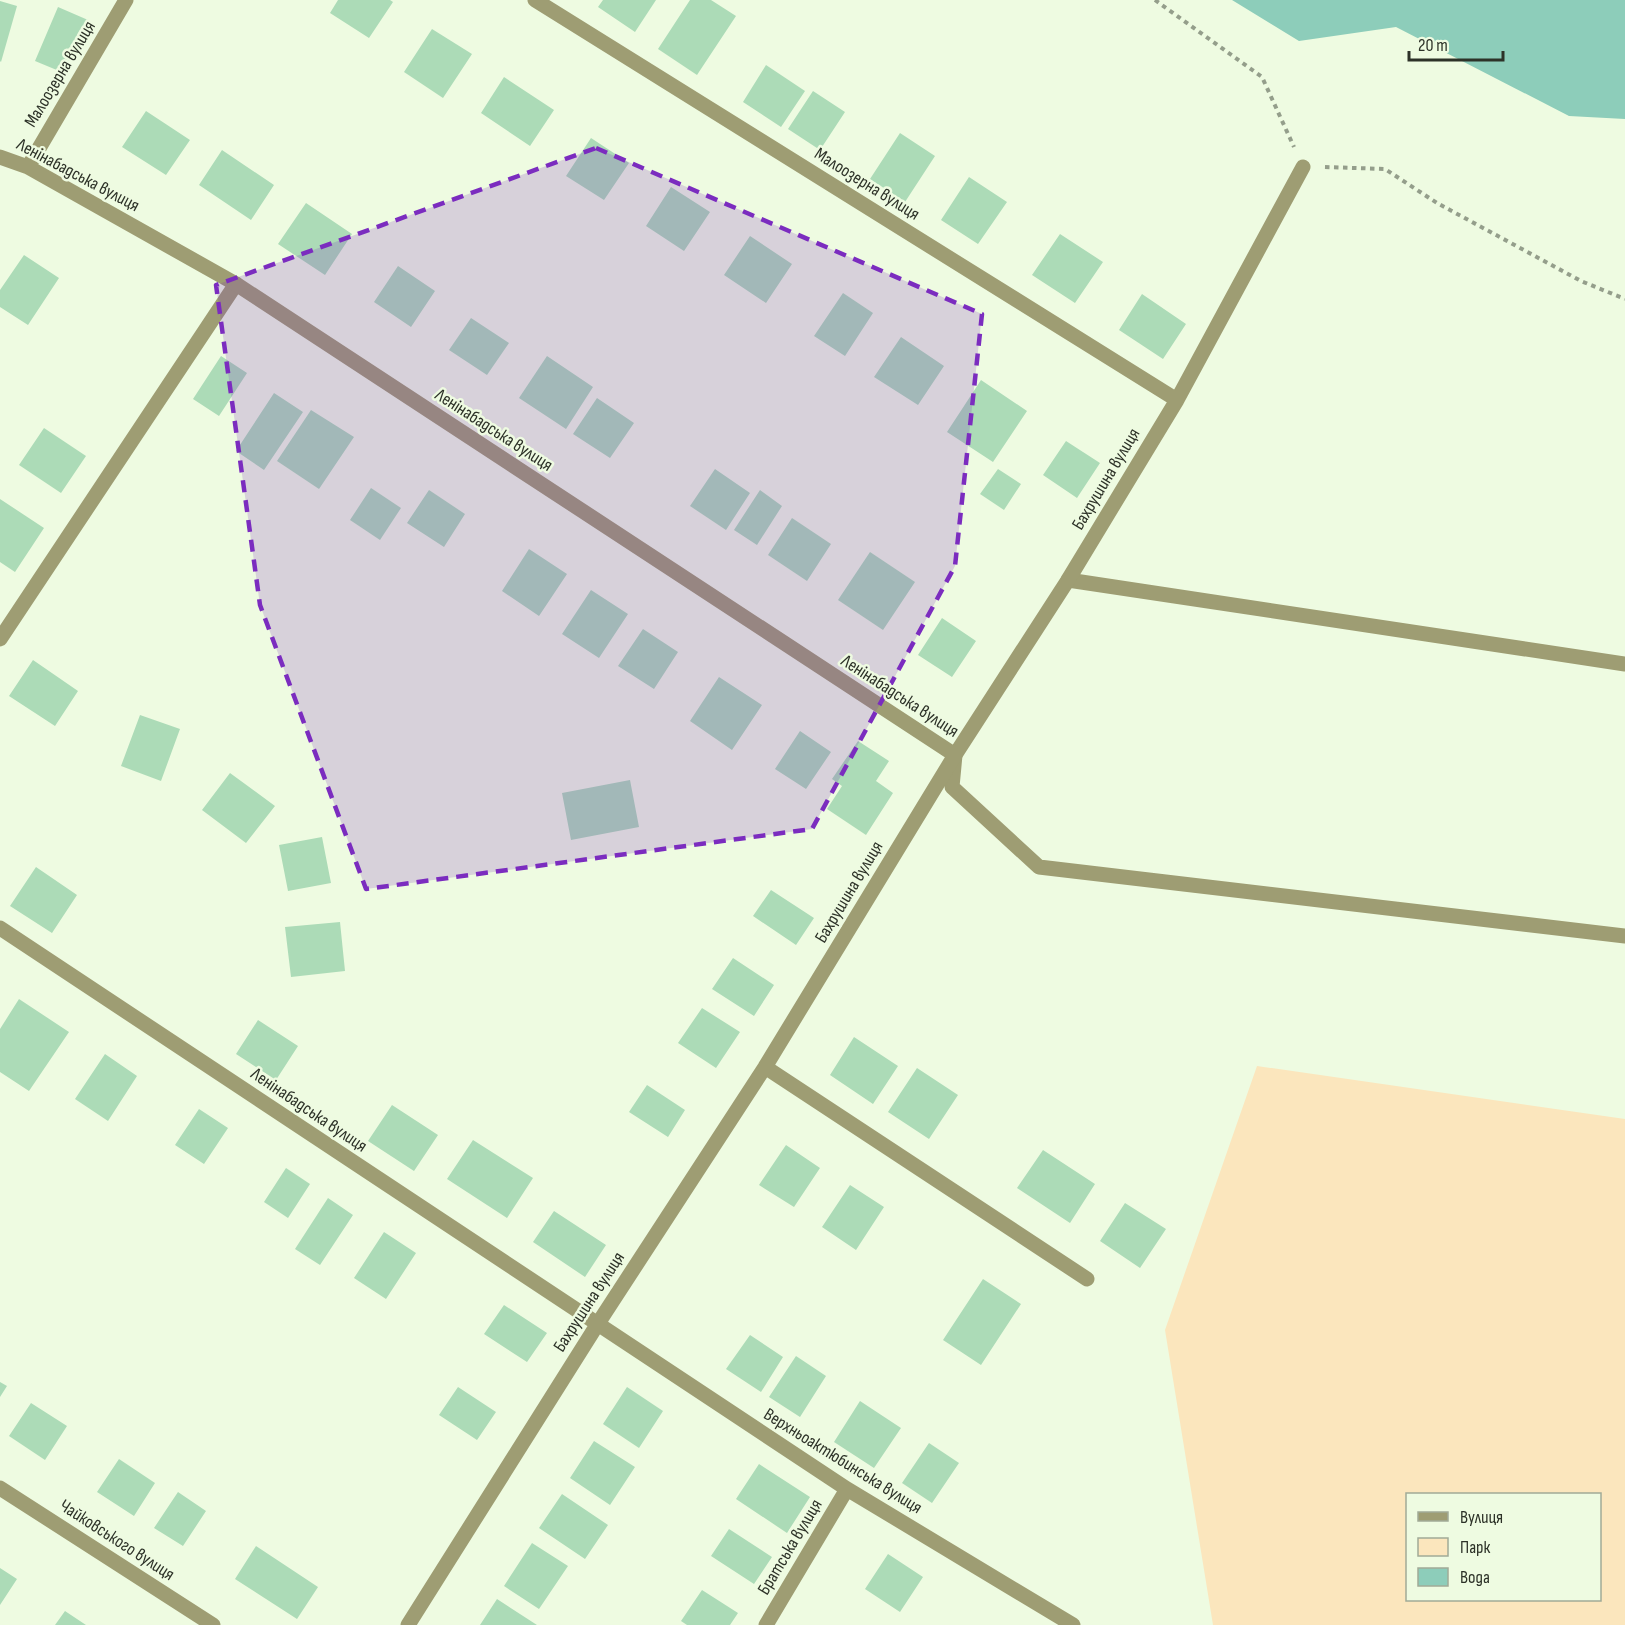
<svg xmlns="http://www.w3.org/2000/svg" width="1625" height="1625" font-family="'Sofia Sans Condensed',sans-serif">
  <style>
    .green { fill: #fbe6bd; fill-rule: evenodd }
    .water { fill: #8dcdba }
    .building { fill: #acdbb7 }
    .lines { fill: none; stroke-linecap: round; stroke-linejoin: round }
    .path { stroke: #949e8b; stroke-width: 4; stroke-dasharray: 4.5 4.5; stroke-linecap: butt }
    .service { stroke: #9e9d73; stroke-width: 15 }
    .minor { stroke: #9e9d73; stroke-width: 15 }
    .marked { fill: #7b2cbf; fill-opacity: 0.2; stroke: #7b2cbf; stroke-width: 4.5; stroke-dasharray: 12 8; stroke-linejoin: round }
    .labels { text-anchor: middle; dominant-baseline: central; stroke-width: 5; stroke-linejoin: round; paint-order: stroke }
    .street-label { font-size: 18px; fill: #2d3228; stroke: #eefbe1 }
  </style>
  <rect width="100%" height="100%" fill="#eefbe1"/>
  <path class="green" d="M1257,1066L1625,1119V1625H1213L1165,1330ZM1408,1494H1600V1600H1408Z"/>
  <path class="water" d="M1232,0H1625V119L1569,116L1396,27L1299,41Z"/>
  <path class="building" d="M338,0H390L393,2L369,38L330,13Z
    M603,0H656L635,32L598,7Z
    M690,0H711L736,16L697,75L658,49Z
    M0,1L17,6L1,62L0,61Z
    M58,7L88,20L64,73L35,61Z
    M432,29L472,54L443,98L404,72Z
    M766,65L805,91L781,127L743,102Z
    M504,77L554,110L530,146L481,113Z
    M813,91L845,112L820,150L788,129Z
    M146,111L190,140L166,175L122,147Z
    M900,133L935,156L905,202L870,179Z
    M591,138L629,163L604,200L566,176Z
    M222,150L274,185L251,220L199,185Z
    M969,177L1007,202L978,244L941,220Z
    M671,187L710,212L684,251L646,226Z
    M306,203L352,234L325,275L278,244Z
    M1060,234L1103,262L1075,303L1032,275Z
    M750,236L792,264L766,303L724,275Z
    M24,255L59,278L28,325L0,307V290Z
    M398,266L435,291L411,327L374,302Z
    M843,293L873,313L845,356L814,336Z
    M1142,294L1186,324L1163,359L1119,330Z
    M471,318L509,343L487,375L449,350Z
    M901,337L944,366L918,405L874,377Z
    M221,356L247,373L219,416L193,399Z
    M547,356L593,387L566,429L519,398Z
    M981,380L1027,411L993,462L947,432Z
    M274,393L303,412L264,470L236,451Z
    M597,398L634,423L610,458L573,434Z
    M311,410L354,437L319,489L277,461Z
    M44,428L86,456L61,493L19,465Z
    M1066,441L1100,463L1077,498L1043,475Z
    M715,469L750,493L726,530L690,506Z
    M998,469L1021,484L1004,510L980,494Z
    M371,488L401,508L380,540L350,520Z
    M429,490L465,514L444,547L407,523Z
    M760,490L782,506L757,545L734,530Z
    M0,499L44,528L15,572L0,562Z
    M792,518L831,544L807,581L768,555Z
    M529,549L567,574L539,616L502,591Z
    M870,552L915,582L883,630L838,600Z
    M591,590L628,614L599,658L562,634Z
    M942,618L976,641L952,677L918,655Z
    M643,629L678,652L654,689L618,666Z
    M33,660L78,691L55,726L9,696Z
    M719,677L762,705L732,750L690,721Z
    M140,715L180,729L161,781L121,766Z
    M800,731L831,752L806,789L775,769Z
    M858,741L889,761L876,781L893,793L866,835L827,809L842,786L832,779Z
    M230,773L275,806L246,843L202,810Z
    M630,780L639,827L571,840L562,793Z
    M322,837L331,883L288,891L279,845Z
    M36,867L77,895L52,933L10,906Z
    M771,890L814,918L796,945L753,916Z
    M340,922L345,971L291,977L285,927Z
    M733,958L774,985L754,1016L712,989Z
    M19,999L69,1032L29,1091L0,1072V1029Z
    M702,1008L740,1032L716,1068L678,1043Z
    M258,1020L298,1046L276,1080L236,1054Z
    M854,1037L898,1066L873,1104L830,1075Z
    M105,1054L137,1076L108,1121L75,1099Z
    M917,1068L958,1095L929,1139L888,1112Z
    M647,1085L685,1110L668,1137L629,1112Z
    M392,1105L438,1135L414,1171L368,1141Z
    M199,1109L228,1128L204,1164L175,1145Z
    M473,1140L533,1178L507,1218L447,1179Z
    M786,1145L820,1168L794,1207L759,1185Z
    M1043,1150L1095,1184L1070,1223L1017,1188Z
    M286,1168L310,1184L288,1218L264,1202Z
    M850,1185L884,1207L856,1250L822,1227Z
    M328,1198L353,1215L320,1265L295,1249Z
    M1125,1203L1166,1229L1140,1268L1100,1241Z
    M554,1211L606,1245L585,1277L533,1242Z
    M384,1232L416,1253L386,1299L354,1278Z
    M983,1279L1021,1304L981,1365L943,1340Z
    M504,1305L547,1333L527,1362L484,1334Z
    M750,1335L783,1357L761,1392L726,1369Z
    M796,1356L826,1376L800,1417L769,1397Z
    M0,1382L7,1386L0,1397Z
    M458,1387L496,1412L477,1440L439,1415Z
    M627,1387L663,1411L639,1448L603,1424Z
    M860,1401L901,1428L874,1468L834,1442Z
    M31,1403L67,1426L45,1460L9,1436Z
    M594,1441L635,1467L610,1505L570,1478Z
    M929,1443L959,1463L932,1503L902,1483Z
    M119,1459L155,1483L134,1516L97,1492Z
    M759,1464L810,1497L787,1533L736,1499Z
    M178,1492L206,1511L183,1546L154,1528Z
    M562,1494L608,1525L585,1559L539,1528Z
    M729,1529L772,1557L754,1584L711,1556Z
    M532,1543L568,1566L539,1609L504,1586Z
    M256,1546L318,1587L297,1619L235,1579Z
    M888,1554L923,1577L900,1612L865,1589Z
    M0,1568L17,1579L0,1605Z
    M702,1590L738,1613L730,1625H687L681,1621Z
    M497,1599L537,1625H480Z
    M65,1611L86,1625H55Z"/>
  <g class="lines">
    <path class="path" d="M1155,0L1262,77L1294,147
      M1325,167L1385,169L1437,203L1581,281L1625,299"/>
    <path class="service" d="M1068,580L1625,664
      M0,639L236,284
      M955,755L952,787L1039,867L1625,936"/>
    <path class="minor" d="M535,0L1177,400
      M0,157L28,167L236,284L955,755
      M28,167L126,0
      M0,928L847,1489L1073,1625
      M765,1067L1087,1279
      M0,1488L213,1625
      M408,1625L597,1325L765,1067L955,755L1068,580L1177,400L1303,167
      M766,1625L847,1489"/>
  </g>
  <path class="marked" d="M596,148L982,314L955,566L812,829L366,889L260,605L216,285Z"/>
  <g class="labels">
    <g class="street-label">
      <text transform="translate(60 74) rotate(-59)">Малоозерна вулиця</text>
      <text transform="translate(78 175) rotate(28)">Ленінабадська вулиця</text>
      <text transform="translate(867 184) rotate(32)">Малоозерна вулиця</text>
      <text transform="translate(494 430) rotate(33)">Ленінабадська вулиця</text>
      <text transform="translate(1106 479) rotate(-59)">Бахрушина вулиця</text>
      <text transform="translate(900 696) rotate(33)">Ленінабадська вулиця</text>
      <text transform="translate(849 892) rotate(-59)">Бахрушина вулиця</text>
      <text transform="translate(309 1110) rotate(34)">Ленінабадська вулиця</text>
      <text transform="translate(589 1302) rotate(-57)">Бахрушина вулиця</text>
      <text transform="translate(843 1461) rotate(32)">Верхньоактюбинська вулиця</text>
      <text transform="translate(117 1540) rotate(33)">Чайковського вулиця</text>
      <text transform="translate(790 1547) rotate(-59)">Братська вулиця</text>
    </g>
  </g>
  <rect x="1406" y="1493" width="195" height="108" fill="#eefbe1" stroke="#a1ab97" stroke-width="1.5"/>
  <rect x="1418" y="1512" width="30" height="9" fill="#9e9d73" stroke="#a1ab97" stroke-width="1.5"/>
  <text x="1460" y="1523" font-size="18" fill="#2d3228">Вулиця</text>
  <rect x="1418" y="1538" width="30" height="18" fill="#fbe6bd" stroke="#a1ab97" stroke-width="1.5"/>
  <text x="1460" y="1553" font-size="18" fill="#2d3228">Парк</text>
  <rect x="1418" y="1568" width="30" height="18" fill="#8dcdba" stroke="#a1ab97" stroke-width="1.5"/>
  <text x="1460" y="1583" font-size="18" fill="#2d3228">Вода</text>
  <path d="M1409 51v9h94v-9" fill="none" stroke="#2d3228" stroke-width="3"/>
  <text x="1418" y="51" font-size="18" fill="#2d3228" stroke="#eefbe1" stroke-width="4.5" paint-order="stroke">20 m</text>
</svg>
